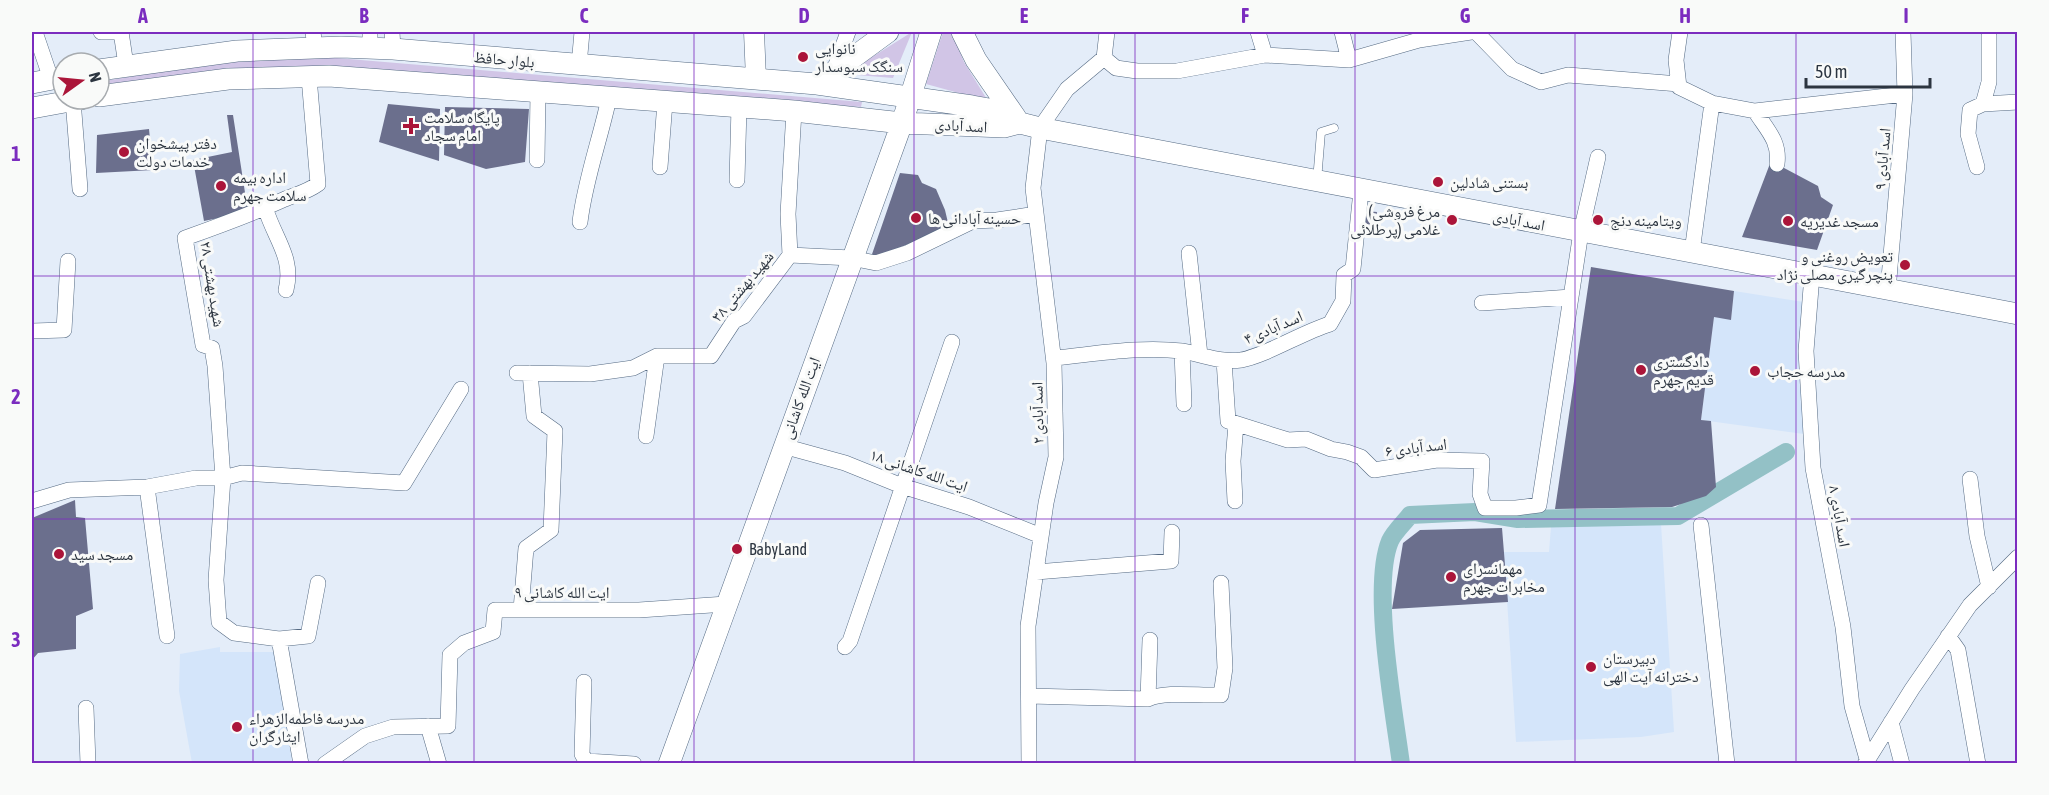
<svg xmlns="http://www.w3.org/2000/svg" width="2049" height="795" font-family="'Asap Condensed','Noto Naskh Arabic',sans-serif">
  <style>
    .built { fill: #d4e5fa }
    .green { fill: #d1c5e6 }
    .lines { fill: none; stroke-linecap: round; stroke-linejoin: round }
    .canal { stroke: #93c1c6; stroke-width: 18 }
    .building { fill: #6b6f8d }
    .service-casing { stroke: #556a83; stroke-width: 9 }
    .minor-casing { stroke: #556a83; stroke-width: 16 }
    .tertiary-casing { stroke: #556a83; stroke-width: 21 }
    .secondary-casing { stroke: #556a83; stroke-width: 22 }
    .service { stroke: #fff; stroke-width: 8 }
    .minor { stroke: #fff; stroke-width: 15 }
    .tertiary { stroke: #fff; stroke-width: 20 }
    .secondary { stroke: #fff; stroke-width: 21 }
    .grid { fill: none; stroke: #7b2cbf; stroke-width: 1.5; stroke-opacity: 0.55 }
    .poi-dot { fill: #ab1539; stroke: #f9faf9; stroke-width: 2 }
    .labels { text-anchor: middle; dominant-baseline: central; stroke-width: 6; stroke-linejoin: round; paint-order: stroke }
    .poi-label { font-size: 16px; fill: #2c3540; stroke: #f9faf9; text-anchor: start }
    .street-label { font-size: 16px; fill: #2c3540; stroke: #f9faf9 }
    .neatline { fill: none; stroke: #7b2cbf; stroke-width: 2 }
    .grid-label { font-size: 20px; text-anchor: middle; font-weight: bold; fill: #7b2cbf }
  </style>
  <rect width="100%" height="100%" fill="#e4edf9"/>
  <path class="built" d="M1734,291L1804,302V434L1701,420L1714,317L1731,319Z
    M1661,524L1674,732L1641,737L1516,742L1504,552H1549L1551,527Z
    M220,647V652H278L292,763H192L179,691L180,654Z"/>
  <path class="green" d="M912,32L893,78L845,74Z
    M943,32H952L964,62L988,101L926,84Z
    M313,56L862,102L861,107L313,66L197,73L99,89V82L196,65Z"/>
  <g class="lines">
    <path class="canal" d="M1401,764C1394,711 1371,587 1390,541C1394,532 1404,523 1410,515L1475,512L1518,519L1678,516L1786,452"/>
  </g>
  <path class="building" d="M388,104L440,109L439,161L379,142Z
    M445,107L529,109L525,162L486,169L444,155Z
    M227,115H233L248,212L204,221L193,160L232,152Z
    M149,129L153,170L96,173L97,135Z
    M1771,161L1818,186L1821,197L1833,205L1817,250L1742,237Z
    M900,173L918,175L922,183L936,189L945,210L949,227L870,260Z
    M1366,211L1377,212L1374,229L1363,228Z
    M1591,267L1734,291L1731,320L1714,317L1701,420L1711,421L1716,487L1706,496L1672,507L1555,509Z
    M75,500L76,517L85,518L93,609L76,616V649L38,653L32,660V518Z
    M1502,528L1508,602L1392,609L1403,543L1420,530Z"/>
  <g class="lines">
    <g class="service-casing">
      <path id="service" d="M1317,181L1321,132L1334,128"/>
    </g>
    <g class="minor-casing">
      <path id="minor" d="M35,32L51,79
        M101,32H116
        M121,32L126,65
        M313,32L315,48
        M370,32V49
        M392,32L393,49
        M1258,32L1265,55
        M1342,32L1349,60
        M1476,32L1512,69L1541,82L1568,75L1679,84
        M1680,32L1676,60L1679,87L1712,103L1755,111L1905,94
        M1104,58L1116,68L1137,71H1177L1265,55L1349,60L1419,40L1471,32
        M579,65L582,32
        M833,73L848,32
        M309,77L318,184C307,192 297,194 285,199C252,214 219,226 185,238L203,345L212,348L215,366L223,478L216,580L219,622L234,633L279,639L308,636L318,583
        M73,100L80,189
        M1983,104L1989,82V35
        M1755,111C1767,130 1780,141 1777,164
        M537,160L538,92
        M660,167L665,102
        M1977,167L1968,134L1970,110L1983,104L2018,102
        M737,180L739,107
        M266,210C275,239 294,258 286,290
        M580,222C585,180 600,140 609,98
        M1692,252L1712,103
        M1189,253L1200,355
        M790,255L851,258L876,263L907,253L973,221L997,220L1036,214
        M1812,275L1806,351L1813,468L1843,627L1852,706L1867,759
        M1888,290L1905,94L1903,32
        M1482,303L1571,297
        M32,331L64,330L68,261
        M1182,351L1184,404
        M1054,358C1096,354 1140,346 1182,351C1202,354 1220,363 1241,360C1265,356 1303,332 1330,324L1343,301L1344,275L1353,269L1361,191
        M1224,360L1228,421L1288,440L1306,439L1331,449L1347,452L1361,457L1374,470L1437,460L1482,461L1480,494L1485,508H1516L1539,505L1581,232L1598,157
        M517,373L590,374L633,368L657,356H711L734,321L744,316L790,255L788,214L794,111
        M646,436L657,356
        M783,446L845,463L902,486L969,507L1041,536
        M1970,479L1977,536L1989,587
        M147,487L167,636
        M32,501L69,490L147,487L196,478H223L242,473L404,483L461,389
        M1235,501L1233,461L1236,424
        M1701,525L1727,764
        M1036,572L1171,561L1172,532
        M521,610L526,548L551,530L555,431L534,416L530,373
        M1948,636L1958,650L1978,764
        M279,639L301,764
        M845,647L850,641L952,342
        M584,682L582,754L586,761L634,764
        M1029,696L1148,699L1150,640
        M1148,699C1165,691 1200,696 1221,695L1225,668L1221,583
        M86,708L88,764
        M1891,722L1902,764
        M428,726L439,764
        M325,764L365,736L393,727L448,726L450,655L464,643L493,632L495,610H639L726,604
        M1029,764L1028,626L1046,503L1056,457L1054,363L1033,188L1040,128L1067,89L1104,58L1107,32
        M1865,764L1912,689L1970,605L2018,557"/>
    </g>
    <g class="tertiary-casing">
      <path id="tertiary" d="M754,32L756,79"/>
    </g>
    <g class="secondary-casing">
      <path id="secondary" d="M962,32L976,60L1016,118
        M99,70L237,51L341,47L393,49L817,84L972,106L1006,112L1020,123L1040,128L2018,314
        M32,83L63,77
        M817,84L888,32
        M99,96L228,79L329,76L794,111L902,123L1004,127L1020,123
        M32,108L81,99
        M669,764L902,123L931,32"/>
    </g>
    <use href="#service" class="service"/>
    <use href="#minor" class="minor"/>
    <use href="#tertiary" class="tertiary"/>
    <use href="#secondary" class="secondary"/>
  </g>
  <path class="grid" d="M253,32V764M474,32V764M694,32V764M914,32V764M1135,32V764M1355,32V764M1575,32V764M1796,32V764M32,276H2018M32,519H2018"/>
  <g class="poi-dot">
    <circle cx="803" cy="57" r="6"/>
    <path d="M408 117h6v6h6v6h-6v6h-6v-6h-6v-6h6z"/>
    <circle cx="124" cy="152" r="6"/>
    <circle cx="1438" cy="182" r="6"/>
    <circle cx="221" cy="186" r="6"/>
    <circle cx="916" cy="218" r="6"/>
    <circle cx="1452" cy="220" r="6"/>
    <circle cx="1598" cy="220" r="6"/>
    <circle cx="1788" cy="221" r="6"/>
    <circle cx="1905" cy="265" r="6"/>
    <circle cx="1641" cy="370" r="6"/>
    <circle cx="1755" cy="371" r="6"/>
    <circle cx="737" cy="549" r="6"/>
    <circle cx="59" cy="554" r="6"/>
    <circle cx="1451" cy="577" r="6"/>
    <circle cx="1591" cy="667" r="6"/>
    <circle cx="237" cy="727" r="6"/>
  </g>
  <g class="labels">
    <g class="poi-label">
      <text x="815" y="48">نانوایی<tspan x="815" dy="18">سنگک سبوسدار</tspan></text>
      <text x="424" y="117">پایگاه سلامت<tspan x="424" dy="18">امام سجاد</tspan></text>
      <text x="136" y="143">دفتر پیشخوان<tspan x="136" dy="18">خدمات دولت</tspan></text>
      <text x="233" y="177">اداره بیمه<tspan x="233" dy="18">سلامت جهرم</tspan></text>
      <text x="1450" y="182">بستنی شادلین</text>
      <text x="1440" y="211" text-anchor="end">(مرغ فروشی<tspan x="1440" dy="18">غلامی (پرطلائی</tspan></text>
      <text x="928" y="218">حسینه آبادانی ها</text>
      <text x="1610" y="220">ویتامینه دنج</text>
      <text x="1800" y="221">مسجد غدیریه</text>
      <text x="1893" y="256" text-anchor="end">تعویض روغنی و<tspan x="1893" dy="18">پنچرگیری مصلی نژاد</tspan></text>
      <text x="1653" y="361">دادگستری<tspan x="1653" dy="18">قدیم جهرم</tspan></text>
      <text x="1767" y="371">مدرسه حجاب</text>
      <text x="749" y="549">BabyLand</text>
      <text x="71" y="554">مسجد سید</text>
      <text x="1463" y="568">مهمانسرای<tspan x="1463" dy="18">مخابرات جهرم</tspan></text>
      <text x="1603" y="658">دبیرستان<tspan x="1603" dy="18">دخترانه آیت الهی</tspan></text>
      <text x="249" y="718">مدرسه ‌فاطمه‌الزهراء<tspan x="249" dy="18">ایثارگران</tspan></text>
    </g>
    <g class="street-label">
      <text transform="translate(504 59) rotate(5)">بلوار حافظ</text>
      <text transform="translate(961 125) rotate(3)">اسد آبادی</text>
      <text transform="translate(1882 159) rotate(-85)">اسد آبادی ۹</text>
      <text transform="translate(1519 220) rotate(11)">اسد آبادی</text>
      <text transform="translate(213 284) rotate(81)">شهید بهشتی ۲۸</text>
      <text transform="translate(742 286) rotate(-50)">شهید بهشتی ۳۸</text>
      <text transform="translate(1273 327) rotate(-23)">اسد آبادی ۴</text>
      <text transform="translate(800 398) rotate(-70)">ایت الله کاشانی</text>
      <text transform="translate(1037 413) rotate(-91)">اسد آبادی ۲</text>
      <text transform="translate(1416 447) rotate(-7)">اسد آبادی ۶</text>
      <text transform="translate(919 470) rotate(19)">ایت الله کاشانی ۱۸</text>
      <text transform="translate(1840 516) rotate(80)">اسد آبادی ۸</text>
      <text x="562" y="592">ایت الله کاشانی ۹</text>
    </g>
  </g>
  <rect width="2049" height="795" fill="none" stroke="#f9faf9" stroke-width="66"/>
  <g transform="translate(81 81) rotate(75)"><circle r="28" fill="#f9faf9" stroke="#a7abaf" stroke-width="1.5"/>
  <path d="M0-4.5L10 22L0 15L-10 22Z" fill="#ab1539"/>
  <text y="-9" font-size="16" font-weight="bold" text-anchor="middle" fill="#2c3540">N</text>
  </g>
  <path d="M1806 78v9h124v-9" fill="none" stroke="#2c3540" stroke-width="3"/>
  <text x="1815" y="78" font-size="18" fill="#2c3540" stroke="#f9faf9" stroke-width="4.5" paint-order="stroke">50 m</text>
  <rect x="33" y="33" width="1983" height="729" class="neatline"/>
  <g class="grid-label">
    <text x="143" y="23">A</text>
    <text x="364" y="23">B</text>
    <text x="584" y="23">C</text>
    <text x="804" y="23">D</text>
    <text x="1024" y="23">E</text>
    <text x="1245" y="23">F</text>
    <text x="1465" y="23">G</text>
    <text x="1685" y="23">H</text>
    <text x="1906" y="23">I</text>
    <text x="16" y="161">1</text>
    <text x="16" y="404">2</text>
    <text x="16" y="647">3</text>
  </g>
</svg>
